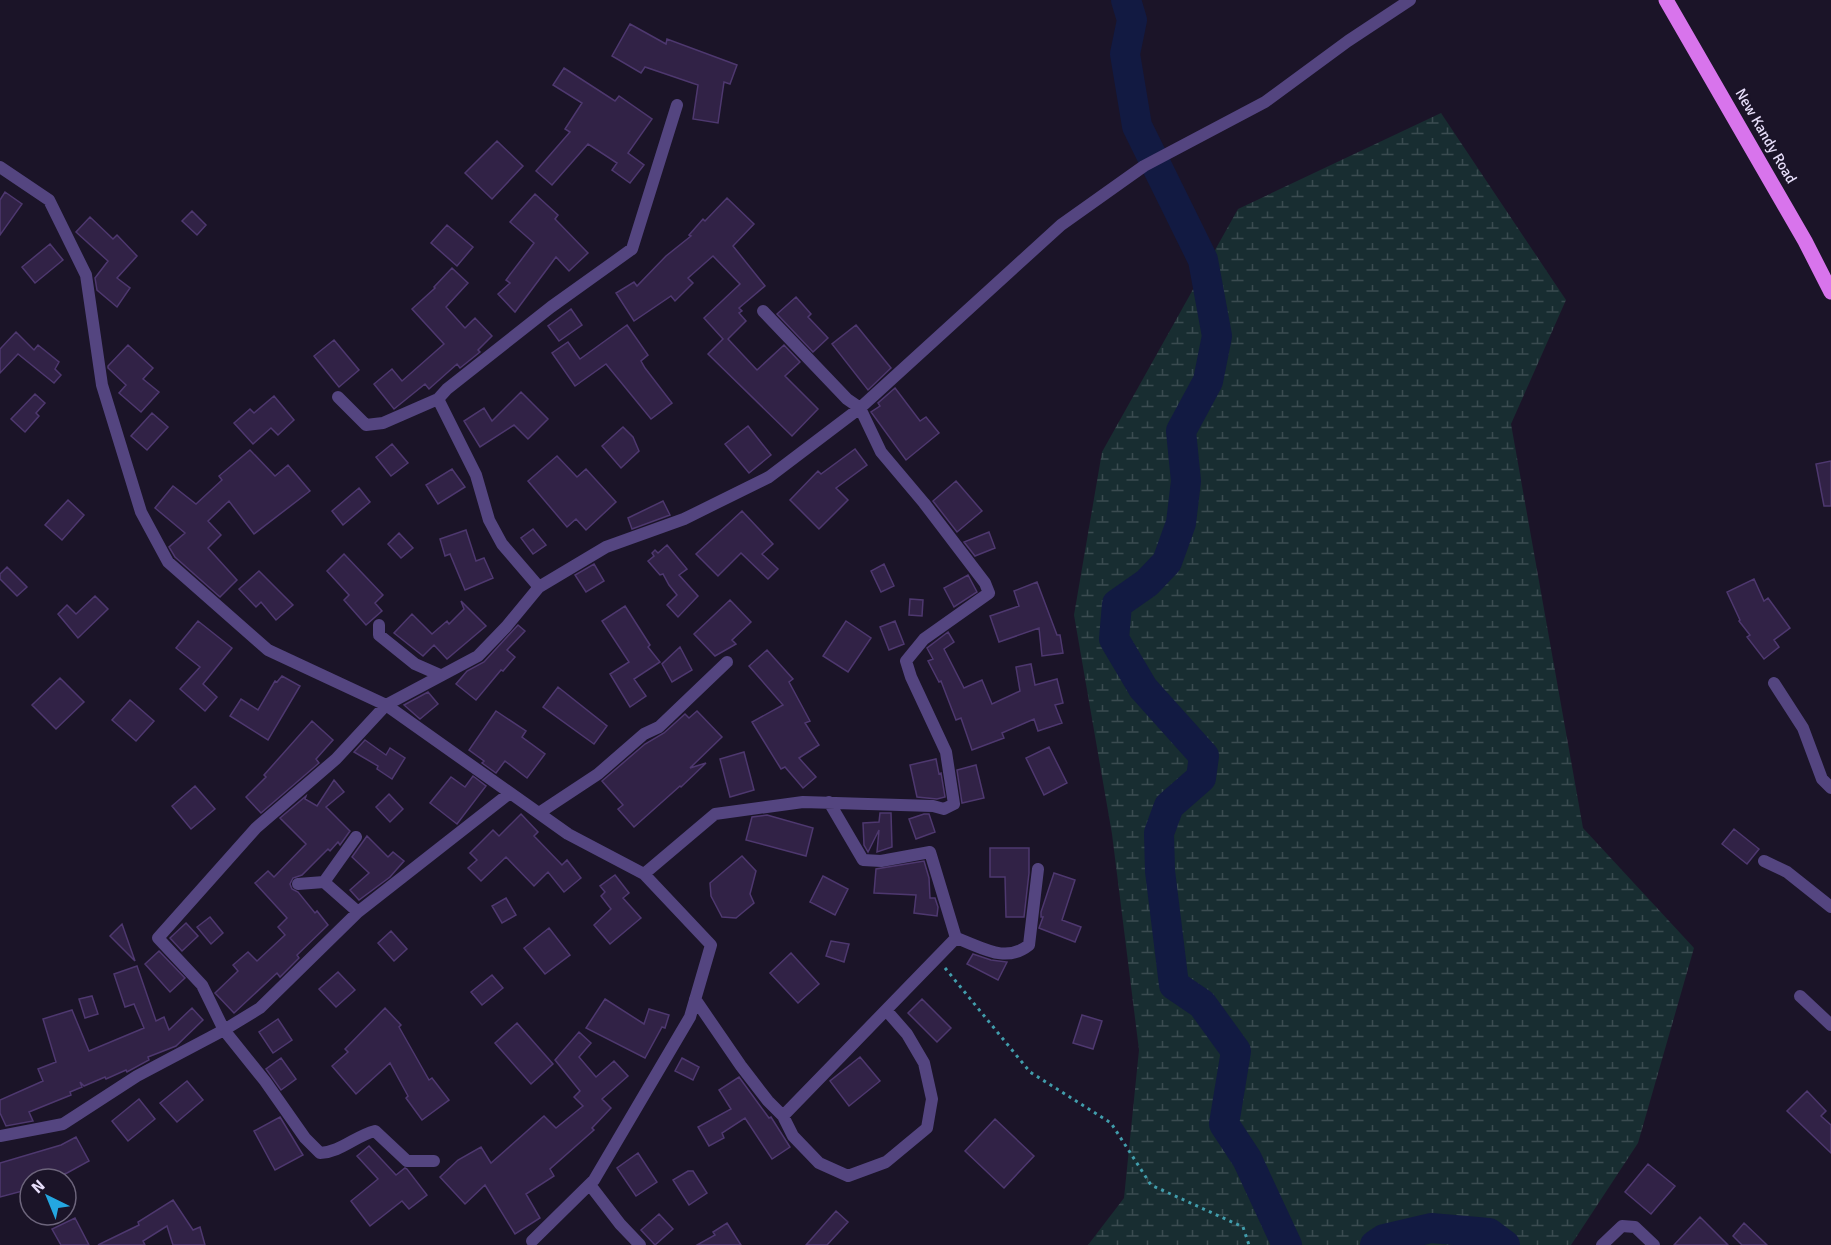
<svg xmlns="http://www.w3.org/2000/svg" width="1831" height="1245" font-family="Signika,sans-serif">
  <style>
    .wetland { fill: url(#wetland-marsh) }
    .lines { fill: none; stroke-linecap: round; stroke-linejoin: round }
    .river { stroke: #121a42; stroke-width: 30 }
    .building { fill: #312246; stroke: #4e386f; stroke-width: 1.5 }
    .path { stroke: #419dac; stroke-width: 3; stroke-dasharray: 3 4.5; stroke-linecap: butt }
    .minor { stroke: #544580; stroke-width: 12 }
    .primary { stroke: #d874ec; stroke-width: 15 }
    .labels { text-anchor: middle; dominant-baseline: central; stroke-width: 4.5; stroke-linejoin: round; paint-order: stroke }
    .street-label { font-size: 15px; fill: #e8dffb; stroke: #1b1428 }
  </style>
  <defs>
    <pattern id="wetland-marsh" width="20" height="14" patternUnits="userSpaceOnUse" patternTransform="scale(1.5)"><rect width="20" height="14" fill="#182d31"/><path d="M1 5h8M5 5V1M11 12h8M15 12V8" fill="none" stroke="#3a4b50"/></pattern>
  </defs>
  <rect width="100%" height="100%" fill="#1b1428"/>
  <path class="wetland" d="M1441,113L1566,300L1511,424L1583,828L1694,948L1638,1143L1571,1245H1088L1124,1198L1139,1050L1112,834L1074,615L1102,452L1238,209Z"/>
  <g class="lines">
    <path class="river" d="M1126,0L1132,20L1125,54L1137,126L1203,260L1217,336L1208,381L1181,431L1186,481L1181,523L1167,562L1147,583L1117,604L1114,639L1143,688L1204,756L1201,778L1169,806L1159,833L1160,871L1174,985L1202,1004L1236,1051L1224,1124L1247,1159L1287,1245
      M1375,1245L1384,1239L1431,1228L1489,1233L1505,1245"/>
  </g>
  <path class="building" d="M630,24L666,44L667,39L737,65L730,84L724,82L718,123L693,119L698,85L645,67L641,73L612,56Z
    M564,68L615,101L619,96L652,119L628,153L644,165L630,183L612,170L617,163L588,144L552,185L536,171L570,132L565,129L582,103L553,85Z
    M497,141L523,166L492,199L465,173Z
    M5,192L22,204L0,235V200Z
    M535,194L558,215L555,219L588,253L569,271L556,257L515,312L498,294L510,283L506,280L534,243L510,222Z
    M727,198L754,224L733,246L765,286L739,308L742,311L739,313L746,321L728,339L757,370L784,345L800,362L785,376L818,409L792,436L708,354L723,339L704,318L740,284L713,256L688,278L693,283L675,301L671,296L634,321L616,293L634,282L637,286L666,256L691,236L689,235L703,219L705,221Z
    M192,211L206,225L197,235L182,221Z
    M90,217L113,239L117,235L137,256L117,278L130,288L117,307L97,290L95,278L108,261L76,232Z
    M447,225L473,247L457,266L431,243Z
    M50,244L63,260L35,283L22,267Z
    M452,268L468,283L446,307L465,328L475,318L492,336L478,350L480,352L460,368L457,364L429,389L425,384L394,409L374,384L392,369L402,381L444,344L412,309L435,288L434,287Z
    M796,297L811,314L808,317L828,338L813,352L777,314Z
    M571,309L582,325L559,341L548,326Z
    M627,325L648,355L641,361L645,368L672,403L651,419L606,364L575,386L552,353L568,342L580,359Z
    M856,325L891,368L868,390L832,344Z
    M16,332L34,350L38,345L59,362L55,369L61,375L54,383L18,354L0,373V349Z
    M334,340L359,370L339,387L314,356Z
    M128,345L153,368L143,379L159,392L141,412L119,393L126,385L108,368V366Z
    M895,388L920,421L926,417L939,433L906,460L871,412L880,406L878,403Z
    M521,392L548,419L528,439L514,425L480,447L464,421L484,408L492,421Z
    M35,394L45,403L36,413L39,416L25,432L11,419Z
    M274,396L294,420L278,435L271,428L253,444L234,423L250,409L254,413Z
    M152,413L168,427L147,450L131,436Z
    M748,426L771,455L749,473L725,444Z
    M623,427L633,437L639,451L621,468L602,446Z
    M392,444L408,463L391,476L376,457Z
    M855,449L867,465L836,488L848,500L819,529L790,500L818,471L821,474Z
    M250,450L275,476L288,465L310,491L254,534L229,501L208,521L221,535L208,548L237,580L220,597L175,557L169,547L185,533L155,508L173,486L196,504L222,480L219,476Z
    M557,456L577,477L586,469L616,502L586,530L576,519L567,527L528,481Z
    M1831,461V506H1824L1816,464Z
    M452,469L465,487L438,504L426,485Z
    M956,481L982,511L957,532L933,501Z
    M359,488L370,502L343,525L332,511Z
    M68,500L84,515L62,540L45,525Z
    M663,501L670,515L632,529L628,518Z
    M742,511L773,544L762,554L778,569L768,579L741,553L718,576L696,554Z
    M533,529L546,545L533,554L521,538Z
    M466,530L476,561L484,558L493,578L465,590L450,554L445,556L440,539Z
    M989,532L995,548L975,556L964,542Z
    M399,533L413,548L401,558L388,544Z
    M667,545L687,569L679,575L698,596L678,617L667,605L677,595L669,585L663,574L660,575L648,561L654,556L652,553L655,550L658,553Z
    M344,554L383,595L375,603L382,611L366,625L344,600L349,595L327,571Z
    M594,564L604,581L586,592L575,575Z
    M884,564L894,586L881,592L871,571Z
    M7,567L27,587L17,596L0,579V574Z
    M259,571L293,605L276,620L261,602L256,607L239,589Z
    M968,575L977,592L954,607L944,588Z
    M1754,579L1764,601L1768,598L1790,628L1774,640L1779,647L1764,659L1747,637L1750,635L1739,621L1740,620L1727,592Z
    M1037,582L1057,635H1060L1063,653L1042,656L1039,628L999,642L990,616L1019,606L1014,591Z
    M95,596L108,609L78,638L58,614L67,605L76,614Z
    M910,599L923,600L922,616L909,615Z
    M730,600L751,622L732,640L736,644L715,656L694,634Z
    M461,601L486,626L447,659L434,645L423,656L394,633L412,614L432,634L447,621L449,624L464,609Z
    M625,606L650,645L648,647L660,662L634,679L646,696L630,707L610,674L629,662L602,621Z
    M198,621L232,648L203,684L217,697L205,711L180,689L200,667L176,648Z
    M846,621L871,638L848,672L823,656Z
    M895,621L904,644L889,650L880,627Z
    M518,625L525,631L507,650L515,657L503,671L501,670L476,700L456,684L467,671L484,662Z
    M948,632L954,642L944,649L964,688L982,680L992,704L1020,691L1016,667L1031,664L1035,685L1057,679L1063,703L1055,705L1062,723L1038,731L1034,719L1002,733L1004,738L972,750L961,718L956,720L941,681L939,682L928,661L933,659L927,648Z
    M680,647L692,670L672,682L662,664Z
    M767,650L793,679L789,682L810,721L805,723L819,745L799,758L816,777L803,788L785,767L781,769L752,722L783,705L749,666Z
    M282,676L300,686L268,740L230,716L241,699L258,710L275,681L277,682Z
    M60,678L84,702L56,729L32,705Z
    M558,687L607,726L594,744L543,707Z
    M428,692L438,704L420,719L404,705Z
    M130,700L154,721L136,741L112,720Z
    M496,711L526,731L522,737L545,754L527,778L505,761L496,773L482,763L484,761L469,750Z
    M697,711L722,737L690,768L706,763L681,787L680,786L634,827L618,809L623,805L602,781L645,744L664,733L685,714L689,718Z
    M312,721L333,740L316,759L319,763L261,813L246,797L266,777L264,775Z
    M365,740L386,755L390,748L405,758L392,779L377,769L378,766L354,752Z
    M1049,747L1067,783L1044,795L1026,758Z
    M744,752L754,790L730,797L720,759Z
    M936,759L939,774L941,773L945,797L937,799L917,797L910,765Z
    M976,765L984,798L962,803L957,770Z
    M473,776L486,786L457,824L430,803L451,777L465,787Z
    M334,780L344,792L326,807L350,831L340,845L338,842L330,851L328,849L302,875L293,878L290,884L292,889L298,892L315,913L317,911L328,925L297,955L299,958L280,977L277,973L234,1013L215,993L238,971L233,965L248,952L257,961L285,935L278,927L287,918L255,883L268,871L274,877L306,844L280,818L306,796L305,799L317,806Z
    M195,786L215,809L191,829L172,806Z
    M389,794L403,809L390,822L376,807Z
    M880,813H891L892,847L877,852L879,830L868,852L864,845L863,823L879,822Z
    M521,814L538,832L534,836L562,865L567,860L581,878L564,892L548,872L534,886L506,857L481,881L468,868L477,860L470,853L493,830L499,836Z
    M924,814H929L935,832L916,839L909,819Z
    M767,815L813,828L806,856L746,840L752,817Z
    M1734,829L1759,849L1747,864L1722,844Z
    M367,836L388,857L393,852L404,861L390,877L359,900L350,890L369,873L352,857Z
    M990,848H1029V873L1024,917H1006L1005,877H990Z
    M742,856L756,871L750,894L754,903L736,918L722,917L711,896L710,883Z
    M924,861L929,878L930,898H935L938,907L937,916L914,913L916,895L874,893L876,869Z
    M1054,873L1075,880L1062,920L1081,927L1075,942L1039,928L1043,917H1041V912Z
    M615,875L629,893L623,898L641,918L610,944L594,925L611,909L601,896L605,892L600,886Z
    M823,876L848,889L835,915L810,902Z
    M506,898L516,915L502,923L492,906Z
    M210,917L223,933L211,944L197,927Z
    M186,923L198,936L182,951L170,938Z
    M122,924L135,961L110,936Z
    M549,928L570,955L545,974L524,948Z
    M391,931L407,949L394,961L378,943Z
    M831,941L849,944L844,962L826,956Z
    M159,951L185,978L170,992L145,964Z
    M791,953L819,984L798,1003L770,973Z
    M973,954L991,960L1007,962L998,980L967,964Z
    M137,966L156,1021L164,1017L169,1030L192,1008L203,1020L176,1046L148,1057L149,1060L127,1072L126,1070L106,1079L105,1077L84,1086L80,1082L82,1087L70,1092L71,1095L29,1112L33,1121L6,1126L0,1113V1100L43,1081L38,1069L56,1062L43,1019L72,1010L89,1051L144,1028L134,1004L125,1007L114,974Z
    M338,972L355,990L336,1007L319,989Z
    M492,975L503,988L482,1005L471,992Z
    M92,996L98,1014L85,1018L79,999Z
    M605,999L644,1024L649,1009L669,1015L665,1028L662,1027L645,1058L586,1028Z
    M922,999L951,1028L937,1042L908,1013Z
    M385,1008L401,1025L399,1027L429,1080L432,1078L449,1100L422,1120L406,1098L408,1096L390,1063L356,1094L332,1066L348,1052L345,1049Z
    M1082,1015L1102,1021L1093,1049L1073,1043Z
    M278,1019L292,1040L273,1053L259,1032Z
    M517,1023L553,1064L531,1084L495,1043Z
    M579,1032L591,1043L579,1057L596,1077L614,1061L628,1076L602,1099L611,1108L592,1128L594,1130L550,1169L554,1176L526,1194L540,1218L515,1234L485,1185L465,1204L440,1177L458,1160L481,1147L491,1163L544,1116L556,1128L583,1106L574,1097L580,1091L555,1060Z
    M860,1057L880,1081L849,1106L830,1081Z
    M281,1058L296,1079L281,1090L266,1069Z
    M682,1058L699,1067L693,1080L675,1071Z
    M739,1077L769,1118L771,1117L790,1147L772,1159L745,1118L722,1133L724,1138L709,1146L698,1127L731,1109L719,1090Z
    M187,1081L203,1100L177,1122L160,1103Z
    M1807,1091L1826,1111L1821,1116L1831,1125V1153L1787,1111Z
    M139,1099L155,1119L128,1141L112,1121Z
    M280,1117L303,1155L275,1170L254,1131Z
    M995,1119L1034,1156L1004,1188L965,1151Z
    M76,1137L89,1161L67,1173L49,1179H30V1189L0,1197V1163L61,1145Z
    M369,1146L396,1175L405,1168L407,1169L427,1195L409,1209L402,1201L370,1226L351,1201L378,1179L357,1156Z
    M638,1153L657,1182L636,1196L617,1168Z
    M1648,1164L1675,1186L1651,1214L1625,1192Z
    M688,1171H693L707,1193L689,1205L673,1180Z
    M173,1200L193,1230L200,1227L205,1245H173L167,1226L143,1241L145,1245H98L139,1225L138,1222Z
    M836,1211L848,1222L827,1245H806Z
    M659,1214L673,1229L655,1245L641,1230Z
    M1700,1217L1728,1245H1674Z
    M75,1218L89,1245H61L52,1229Z
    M727,1223L741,1245H697L715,1235L713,1232Z
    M1744,1223L1767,1245H1742L1733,1236Z"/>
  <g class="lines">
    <path class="path" d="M945,968L1030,1072L1111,1123L1151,1185L1243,1227L1249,1245"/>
    <path class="minor" d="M0,167L49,200L86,275L102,385L141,512L168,562L268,650L386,705L478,656L506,627L539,587L606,547L684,519L769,477L860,408L1061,225L1144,166L1265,102L1348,41L1410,0
      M338,397L366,425L383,423L438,399
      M539,587L502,544L489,520L476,475L438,399L447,389L551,307L632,249L677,105
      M379,625V635L415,664L440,675
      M1774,683L1803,728L1822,779L1831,788
      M829,802L863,860L881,861L930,852L956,938
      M539,813L598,774L644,734L659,727L727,662
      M1764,861L1787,872L1831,907
      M644,874L715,814L803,802L933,806L944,809L954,804L946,752L911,677L906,661L924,639L989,593L985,583L924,503L881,452L860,408L847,399L763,311
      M324,882L356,837
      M298,884L324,882L358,912
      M956,938C982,947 1005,964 1029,945L1038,869
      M1800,996L1831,1025
      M695,999L741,1066L768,1101L783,1116L793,1136L819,1163L848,1176L886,1162L927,1128L932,1099L924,1063L907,1034L886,1010
      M783,1116L956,938
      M0,1136L63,1124L137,1076L224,1030L202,985L158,938L256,828L336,759L386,705L568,834L644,874L711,945L690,1017L594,1180L532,1241
      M434,1161H407L375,1131C355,1136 341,1152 320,1153L305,1138L265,1081L224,1030L260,1008L358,912L510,793
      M590,1185L620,1224L640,1245
      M1602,1245L1622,1226L1635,1227L1654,1245"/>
    <path class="primary" d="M1666,0L1805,241L1831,292"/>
  </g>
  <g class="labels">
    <g class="street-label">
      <text transform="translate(1766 136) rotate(60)">New Kandy Road</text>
    </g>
  </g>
  <g transform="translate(48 1197) rotate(317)"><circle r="28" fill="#1b1428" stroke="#6d657c" stroke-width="1.5"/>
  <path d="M0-4.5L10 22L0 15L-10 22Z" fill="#24a7e1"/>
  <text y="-9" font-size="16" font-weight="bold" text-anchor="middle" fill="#e8dffb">N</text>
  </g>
</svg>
